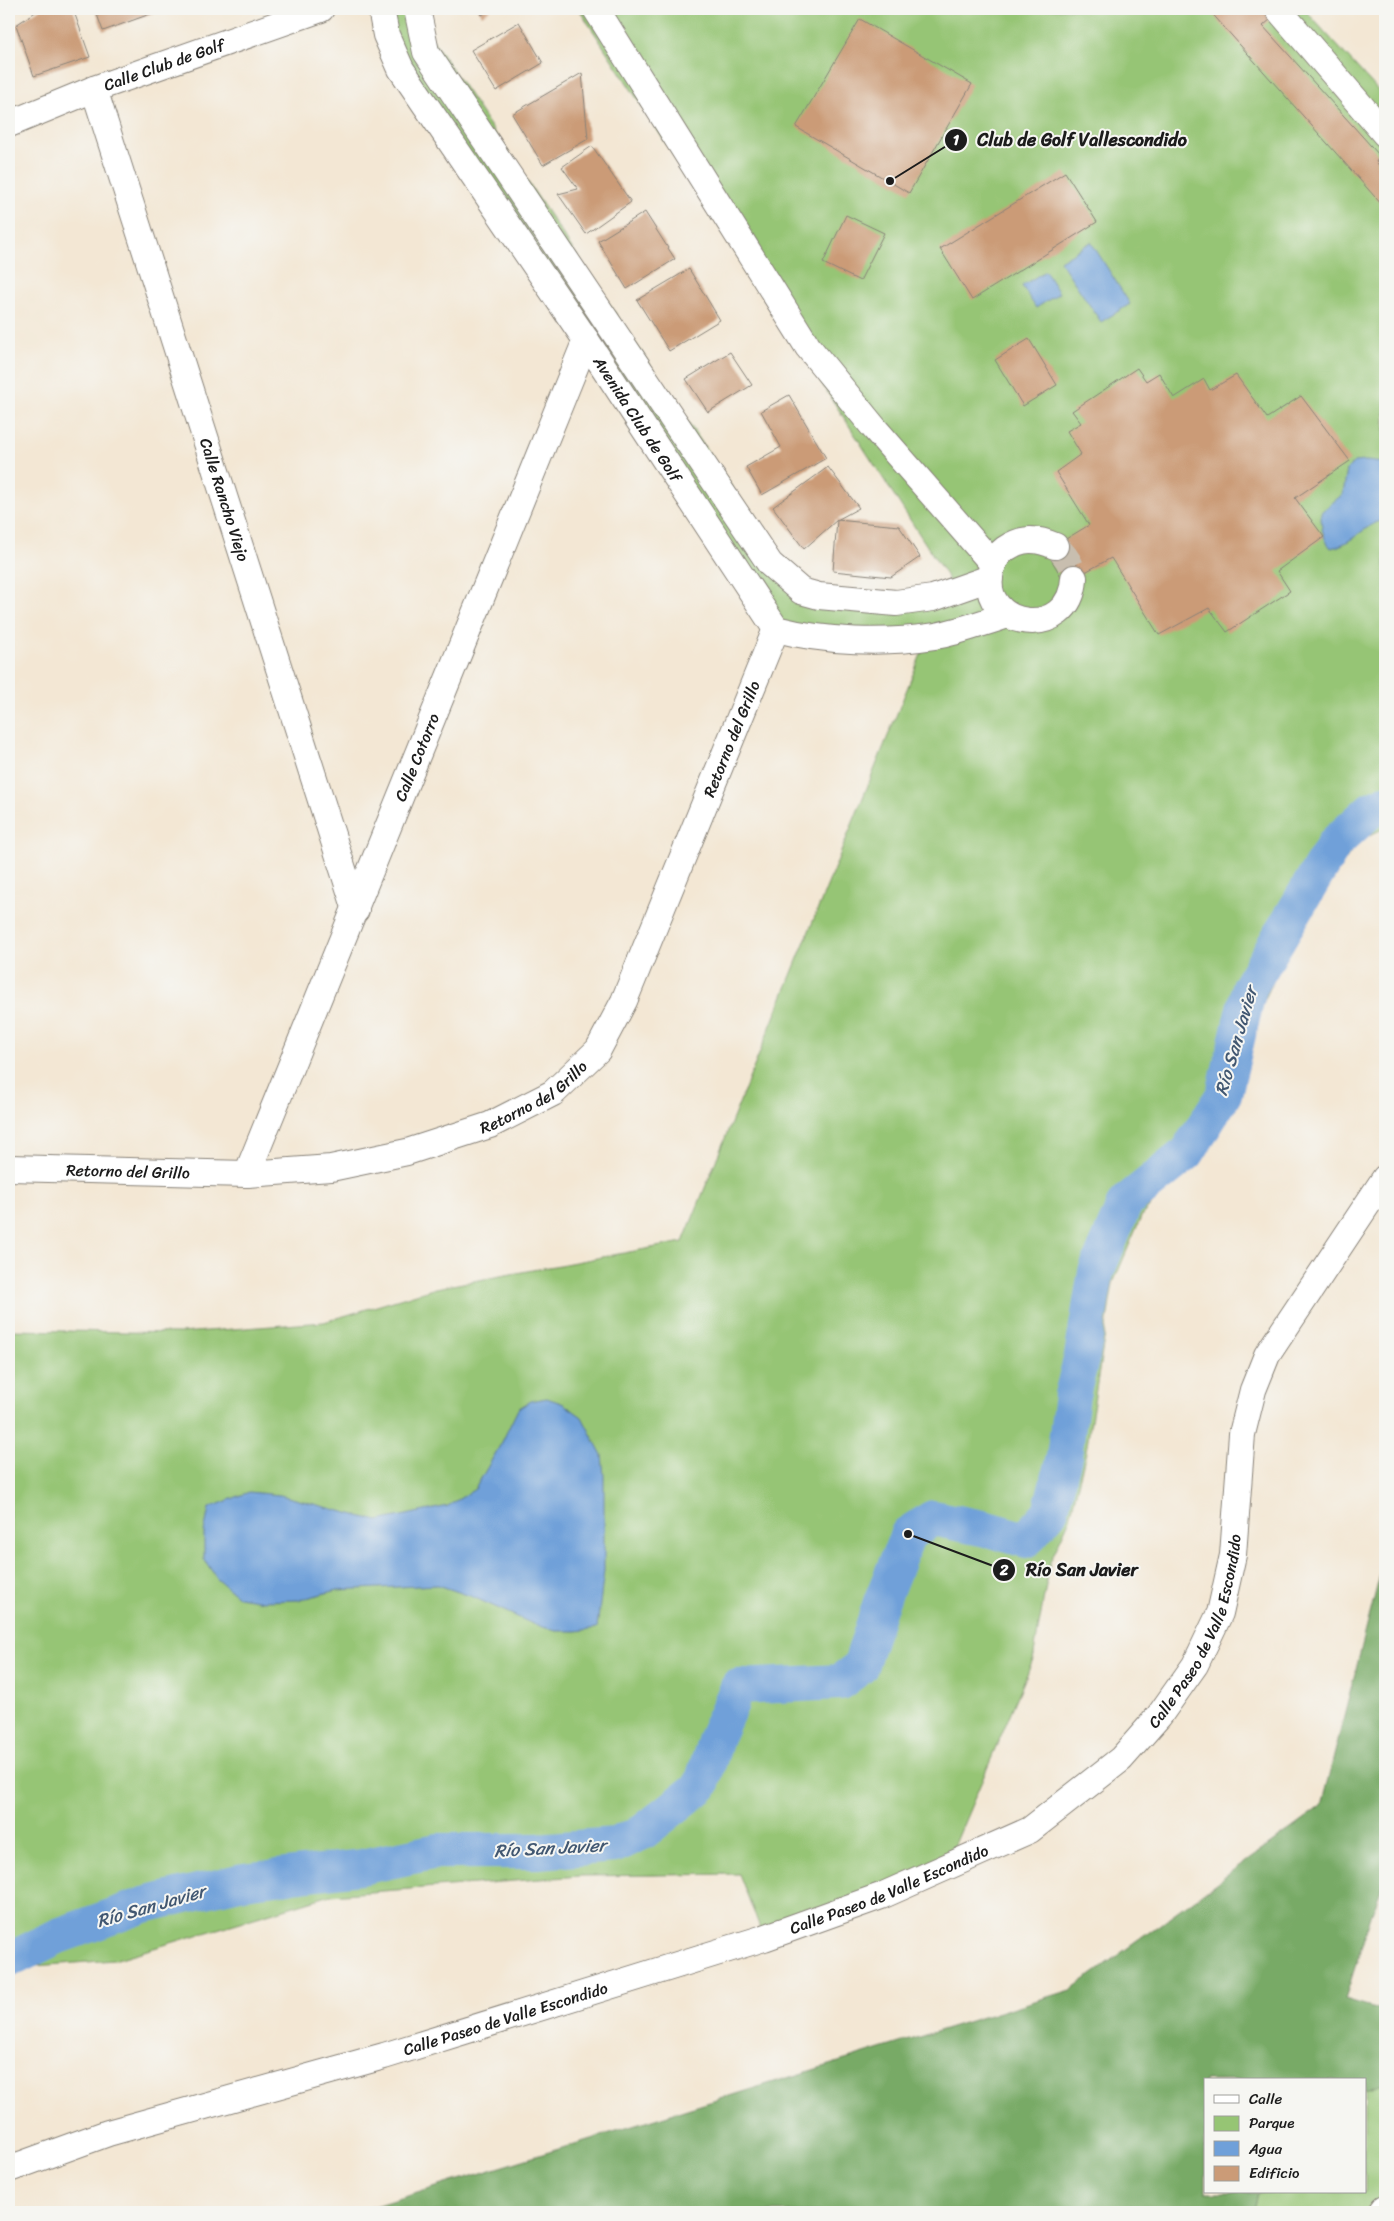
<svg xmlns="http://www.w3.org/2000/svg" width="1394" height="2221" font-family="Sriracha,sans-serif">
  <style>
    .green { fill: #96c574; stroke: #597048 }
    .forest { fill: #78aa66; stroke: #4a6341 }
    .water { fill: #6fa0d9; stroke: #465e7a }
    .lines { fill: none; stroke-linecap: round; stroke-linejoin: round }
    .river { stroke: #6fa0d9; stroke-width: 36 }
    .building { fill: #cb9b77 }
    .minor-tunnel { stroke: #c8beaf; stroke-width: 26; stroke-dasharray: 26 13; stroke-linecap: butt }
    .minor-casing { stroke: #888278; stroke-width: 28 }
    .minor { stroke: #fff; stroke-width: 26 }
    .labels { text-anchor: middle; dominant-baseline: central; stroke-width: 4; stroke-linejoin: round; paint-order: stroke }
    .street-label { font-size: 16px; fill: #1c1c1c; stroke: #f6f6f2 }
    .water-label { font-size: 18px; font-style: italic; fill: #415771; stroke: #f6f6f2 }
    .leader { fill: none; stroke: #1c1c1c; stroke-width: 2 }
    .callout-dot { fill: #1c1c1c; stroke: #f6f6f2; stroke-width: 2 }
    .mark-label { font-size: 15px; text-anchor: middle; font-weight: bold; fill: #fff }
    .callout-label { font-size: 18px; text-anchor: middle; font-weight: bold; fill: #1c1c1c; stroke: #f6f6f2; stroke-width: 4; stroke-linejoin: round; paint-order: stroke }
  </style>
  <rect width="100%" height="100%" fill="#f6f6f2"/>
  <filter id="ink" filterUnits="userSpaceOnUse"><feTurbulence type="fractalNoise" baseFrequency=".02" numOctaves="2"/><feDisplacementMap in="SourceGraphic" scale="10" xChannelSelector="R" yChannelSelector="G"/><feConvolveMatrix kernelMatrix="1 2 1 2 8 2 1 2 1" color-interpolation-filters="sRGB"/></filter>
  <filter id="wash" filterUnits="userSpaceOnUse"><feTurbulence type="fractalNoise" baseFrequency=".0096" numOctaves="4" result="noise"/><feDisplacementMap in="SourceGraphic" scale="20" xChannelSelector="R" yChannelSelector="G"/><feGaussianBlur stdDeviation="1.12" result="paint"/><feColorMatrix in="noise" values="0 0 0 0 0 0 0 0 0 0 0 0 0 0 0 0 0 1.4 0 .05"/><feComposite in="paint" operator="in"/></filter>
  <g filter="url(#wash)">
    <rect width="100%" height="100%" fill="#f3e7d4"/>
    <path class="green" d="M381,9H417L418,18L801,591L896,603L949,580L579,9H1304L1385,98V828L1359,840L1299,926L1263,1003L1244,1077L1224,1125L1142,1215L1113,1283L1086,1452L1069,1521L1050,1562L1033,1660L945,1868L764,1938L739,1874L580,1876L331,1895L114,1960L9,1968V1330L181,1333L324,1322L436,1288L683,1242L928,637L776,629L401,69Z
      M1385,2083V2208L1382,2212H1253L1258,2192H1365V2090Z"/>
    <path class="forest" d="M1385,1555V1880L1373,1910L1345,1999L1385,2011V2083L1365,2090V2080H1205V2192H1258L1253,2212H356L1070,1990L1321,1807Z"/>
    <path class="water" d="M1091,242L1130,304L1101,322L1060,261Z
      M1045,271L1059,293L1036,308L1022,286Z
      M1366,461L1385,463V520C1365,523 1354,544 1331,548C1322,538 1321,525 1321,512L1343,494L1347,469L1354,462Z
      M547,1398L564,1404L582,1417L602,1455L604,1476V1571L597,1628L577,1631H556L533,1624L473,1597L438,1585L337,1590L299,1600L263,1601L239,1597L217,1579L204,1559V1532L209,1508L249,1492L280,1495L378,1521L448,1506L475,1489L502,1442L518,1409L530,1401Z"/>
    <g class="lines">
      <path class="river" d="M9,1958L16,1957L58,1936L144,1905L243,1881L361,1867L437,1851H537L615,1845L643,1832L701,1786L717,1735L738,1687L840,1682L860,1667L881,1602L908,1534L933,1518L987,1529L1026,1540L1050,1512L1064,1457L1072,1395L1082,1356L1096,1272L1125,1203L1187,1153L1224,1094L1249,988L1335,843L1372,809L1385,803"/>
    </g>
    <g id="blocks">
      <path class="building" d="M40,9H73L90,57L34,76L16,25Z
        M95,9H164L103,31Z
        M478,9H491L482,15Z
        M1208,9H1263L1272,18L1263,26L1380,156L1376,162L1385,172V204L1383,206Z
        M860,19L972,84L909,193L796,127Z
        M519,22L543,63L496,91L471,50Z
        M582,73L588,139L543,165L512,114Z
        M592,146L631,202L586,234L558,194L578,189L562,167Z
        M1065,172L1097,222L972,300L940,249Z
        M645,212L675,259L627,289L598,241Z
        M846,215L884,233L860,281L823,263Z
        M689,269L720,320L669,351L637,300Z
        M1029,339L1057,385L1023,406L995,360Z
        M730,352L752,385L708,412L686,379Z
        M1137,368L1146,381L1159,373L1174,398L1204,379L1210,390L1236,375L1267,418L1301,396L1350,461L1295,498L1324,537L1277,571L1290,591L1227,632L1209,608L1159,635L1111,558L1065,583L1046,551L1089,525L1056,472L1081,454L1067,431L1081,423L1072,411Z
        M789,395L826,458L762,495L746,467L781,447L761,411Z
        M828,467L859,508L837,520L804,549L773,507Z
        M837,520L899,526L920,557L891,577L833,571Z"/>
    </g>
  </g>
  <g filter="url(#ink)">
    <use href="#blocks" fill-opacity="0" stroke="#888278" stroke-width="1"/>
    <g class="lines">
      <path class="minor-tunnel" d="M1055,546C1066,555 1072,564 1074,578"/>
      <g class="minor-casing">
        <g id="minor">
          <path id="s1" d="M381,9L386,35L401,69L586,340L776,629C826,642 884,644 935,636C959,632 984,622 1008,615"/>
          <path d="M417,9L426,52L770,564L801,591L819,596L896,603L933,598L990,578"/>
          <path d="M596,9L808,347L875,429L993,564"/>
          <path d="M1278,9L1385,134"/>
          <path id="s2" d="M94,89L356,910"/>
          <path id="s3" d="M9,124L94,89L321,9"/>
          <path d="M1055,546C1037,538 1022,537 1005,549C998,554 993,563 991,571C977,629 1071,643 1074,578"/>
          <path id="s4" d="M9,1168L247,1174L331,1168L407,1152L490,1125L553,1093L598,1050L624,1001L776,629"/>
          <path id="s5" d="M247,1174L586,340"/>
          <path id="s6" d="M9,2169L108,2133L384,2056L764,1938L881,1896L1030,1830L1121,1759L1159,1716L1195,1665L1220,1613L1233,1555L1242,1434L1253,1390L1267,1355L1385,1178"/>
          <path d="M1382,2212L1385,2208"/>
        </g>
      </g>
      <use href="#minor" class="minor"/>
    </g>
  </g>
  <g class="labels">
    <g class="street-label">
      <text stroke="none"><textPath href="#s3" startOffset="166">Calle Club de Golf</textPath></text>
      <text stroke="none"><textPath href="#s1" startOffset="486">Avenida Club de Golf</textPath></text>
      <text stroke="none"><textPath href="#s2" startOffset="431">Calle Rancho Viejo</textPath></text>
      <text stroke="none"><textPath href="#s4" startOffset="959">Retorno del Grillo</textPath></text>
      <text stroke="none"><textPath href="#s5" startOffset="450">Calle Cotorro</textPath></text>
      <text stroke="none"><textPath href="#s4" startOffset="539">Retorno del Grillo</textPath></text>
      <text stroke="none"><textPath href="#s4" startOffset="119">Retorno del Grillo</textPath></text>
      <text stroke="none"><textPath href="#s6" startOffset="1344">Calle Paseo de Valle Escondido</textPath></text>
      <text stroke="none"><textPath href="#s6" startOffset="924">Calle Paseo de Valle Escondido</textPath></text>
      <text stroke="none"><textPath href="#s6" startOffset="519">Calle Paseo de Valle Escondido</textPath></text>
    </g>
    <g class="water-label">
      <text transform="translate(1236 1041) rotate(-74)">Río San Javier</text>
      <text transform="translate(550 1848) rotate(-3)">Río San Javier</text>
      <text transform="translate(151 1906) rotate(-16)">Río San Javier</text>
    </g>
  </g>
  <path class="leader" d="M890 181L956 140M908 1534L1004 1570"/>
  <g class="callout-dot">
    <circle cx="890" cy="181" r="5"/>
    <circle cx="908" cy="1534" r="5"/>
    <circle cx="956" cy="140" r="12"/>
    <circle cx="1004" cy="1570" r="12"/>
  </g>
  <g class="mark-label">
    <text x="956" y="145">1</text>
    <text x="1004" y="1575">2</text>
  </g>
  <g class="callout-label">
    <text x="1082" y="146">Club de Golf Vallescondido</text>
    <text x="1082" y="1576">Río San Javier</text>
  </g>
  <rect width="1394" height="2221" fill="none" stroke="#f6f6f2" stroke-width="30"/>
  <rect x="1204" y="2078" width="162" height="115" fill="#f6f6f2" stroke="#9f9f9c"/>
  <rect x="1214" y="2095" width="25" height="8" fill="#ffffff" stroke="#9f9f9c"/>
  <text x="1249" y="2104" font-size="15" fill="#1c1c1c">Calle</text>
  <rect x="1214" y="2116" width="25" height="15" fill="#96c574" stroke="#9f9f9c"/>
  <text x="1249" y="2128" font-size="15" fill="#1c1c1c">Parque</text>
  <rect x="1214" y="2141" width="25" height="15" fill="#6fa0d9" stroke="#9f9f9c"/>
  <text x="1249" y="2154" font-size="15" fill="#1c1c1c">Agua</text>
  <rect x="1214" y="2166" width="25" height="15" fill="#cb9b77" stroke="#9f9f9c"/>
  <text x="1249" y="2178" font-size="15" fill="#1c1c1c">Edificio</text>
</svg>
